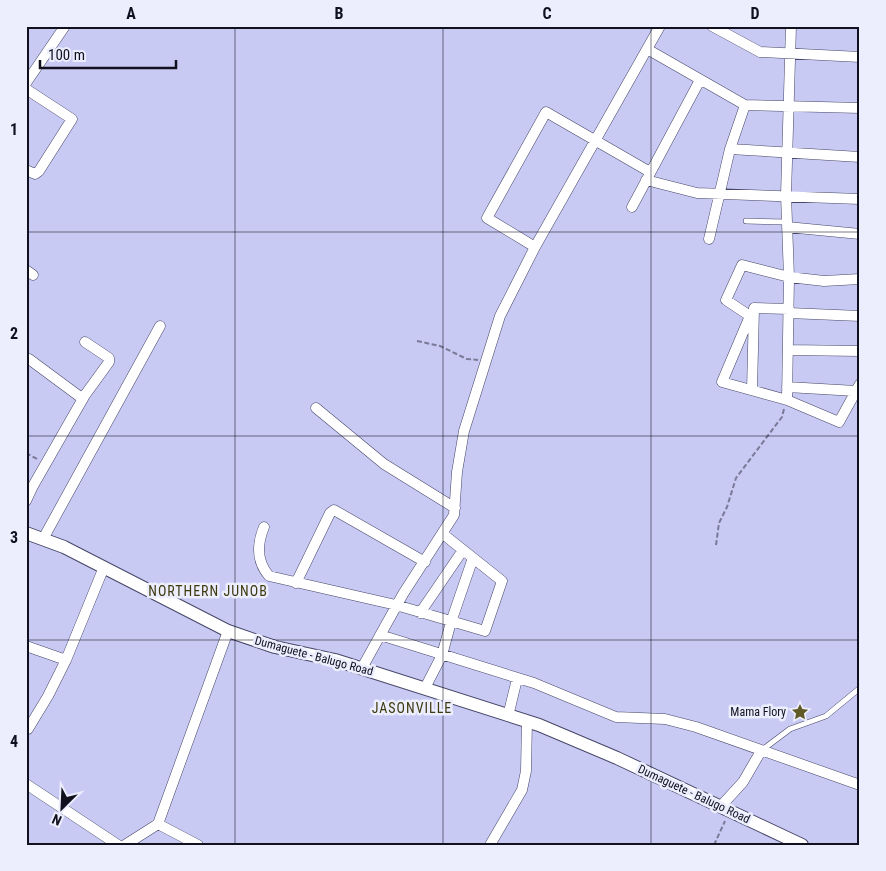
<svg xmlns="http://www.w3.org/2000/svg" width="886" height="871" font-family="'Roboto Condensed',sans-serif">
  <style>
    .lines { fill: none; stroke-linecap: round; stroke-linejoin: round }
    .service-casing { stroke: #464668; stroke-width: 6 }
    .minor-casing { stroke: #464668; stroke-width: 11 }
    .tertiary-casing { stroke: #464668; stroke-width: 14 }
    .path { stroke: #787a97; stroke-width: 2; stroke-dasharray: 5 2.5; stroke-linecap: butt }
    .service { stroke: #fff; stroke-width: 5 }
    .minor { stroke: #fff; stroke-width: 10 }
    .tertiary { stroke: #fff; stroke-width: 12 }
    .grid { fill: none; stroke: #10101e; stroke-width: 1; stroke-opacity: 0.55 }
    .labels { text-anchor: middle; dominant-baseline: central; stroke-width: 5; stroke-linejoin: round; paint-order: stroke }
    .street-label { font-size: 12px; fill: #10101e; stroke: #eceefe }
    .poi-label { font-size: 12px; fill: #10101e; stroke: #eceefe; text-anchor: end }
    .neighbourhood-label { font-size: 14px; letter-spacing: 1px; fill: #3e390f; stroke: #eceefe }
    .neatline { fill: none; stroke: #10101e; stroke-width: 2 }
    .grid-label { font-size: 16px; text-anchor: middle; font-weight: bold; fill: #10101e }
  </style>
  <rect width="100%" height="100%" fill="#c8caf3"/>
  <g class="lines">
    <g class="service-casing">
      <path id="service" d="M746,221L786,222
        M762,750L790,729L826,716L860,688"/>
    </g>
    <g class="minor-casing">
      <path id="minor" d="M712,26L760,52L860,57
        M647,49L745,105L860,108
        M26,83L65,26
        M26,89L72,119L39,171L35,174L26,170
        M730,149L860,157
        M646,180L697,193L860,199
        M632,207L700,80
        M787,227L860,234
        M709,239L730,149L745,105
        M535,247L487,218L546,112L650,172
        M26,270L33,275
        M789,313L860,316
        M750,316L722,382L787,400L839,422L860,384
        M753,318L726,300L742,265L789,277L824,281L860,279
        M788,350L860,351
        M29,359L83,399
        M787,387L856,391
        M752,390L754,308L789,309
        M787,400L789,277L786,195L791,26
        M316,408L384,464L455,508
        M26,501L33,486L85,395L109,362V358L85,342
        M264,527C257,544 256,561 269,576L396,605L485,631L502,581L443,534
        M43,539L160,326
        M296,583L330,513L334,510L425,562
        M420,613L463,550
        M380,635L534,683L616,717L665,719L696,727L860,785
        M26,646L66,660
        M362,668L403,594L454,515L457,472L464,431L500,316L535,247L660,26
        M425,688L442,655L451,622L473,558
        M508,716L517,679
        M26,727L28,729L48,696L66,660L104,567
        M26,784L118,845
        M721,806L743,782L761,751
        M158,824L198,845
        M125,845L158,824L228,631
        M490,845L522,790L526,771L527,721"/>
    </g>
    <g class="tertiary-casing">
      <path id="tertiary" d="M26,533L64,547L228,631L275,647L335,660L539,725L617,758L802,845"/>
    </g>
    <path class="path" d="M417,341L440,346L467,359L478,360
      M26,453L37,459
      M716,545L719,523L727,507L736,478L782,417L784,409
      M714,845L725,821"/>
    <use href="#service" class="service"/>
    <use href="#minor" class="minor"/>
    <use href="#tertiary" class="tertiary"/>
  </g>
  <path class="grid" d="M235,26V845M443,26V845M651,26V845M26,232H860M26,436H860M26,640H860"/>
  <defs>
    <g id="sight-bare" transform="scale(1.35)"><path d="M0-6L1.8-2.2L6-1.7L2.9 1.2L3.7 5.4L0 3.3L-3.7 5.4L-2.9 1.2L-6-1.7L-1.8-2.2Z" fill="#605a27" stroke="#eceefe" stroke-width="2.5" paint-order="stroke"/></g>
  </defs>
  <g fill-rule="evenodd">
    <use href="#sight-bare" x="800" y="712"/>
  </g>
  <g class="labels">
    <g class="street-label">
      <text transform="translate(314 656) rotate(15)">Dumaguete - Balugo Road</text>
      <text transform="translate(694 794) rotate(25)">Dumaguete - Balugo Road</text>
    </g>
    <g class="poi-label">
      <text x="786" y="712">Mama Flory</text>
    </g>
    <g class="neighbourhood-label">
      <text x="208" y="591">NORTHERN JUNOB</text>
      <text x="412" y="708">JASONVILLE</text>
    </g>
  </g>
  <rect width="886" height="871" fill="none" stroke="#eceefe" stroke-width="55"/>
  <g transform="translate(62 808) rotate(204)" stroke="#eceefe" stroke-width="4" paint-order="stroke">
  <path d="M0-4L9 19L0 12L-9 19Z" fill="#10101e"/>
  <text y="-8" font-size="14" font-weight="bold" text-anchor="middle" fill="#10101e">N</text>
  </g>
  <path d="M40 60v8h136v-8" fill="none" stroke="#10101e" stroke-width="2.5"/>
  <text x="48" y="60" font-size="15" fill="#10101e" stroke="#eceefe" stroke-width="4" paint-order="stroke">100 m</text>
  <rect x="28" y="28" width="830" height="816" class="neatline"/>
  <g class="grid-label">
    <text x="131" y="19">A</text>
    <text x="339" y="19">B</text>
    <text x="547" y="19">C</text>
    <text x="755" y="19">D</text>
    <text x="14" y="135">1</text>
    <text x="14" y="339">2</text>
    <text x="14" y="543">3</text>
    <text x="14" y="747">4</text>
  </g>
</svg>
